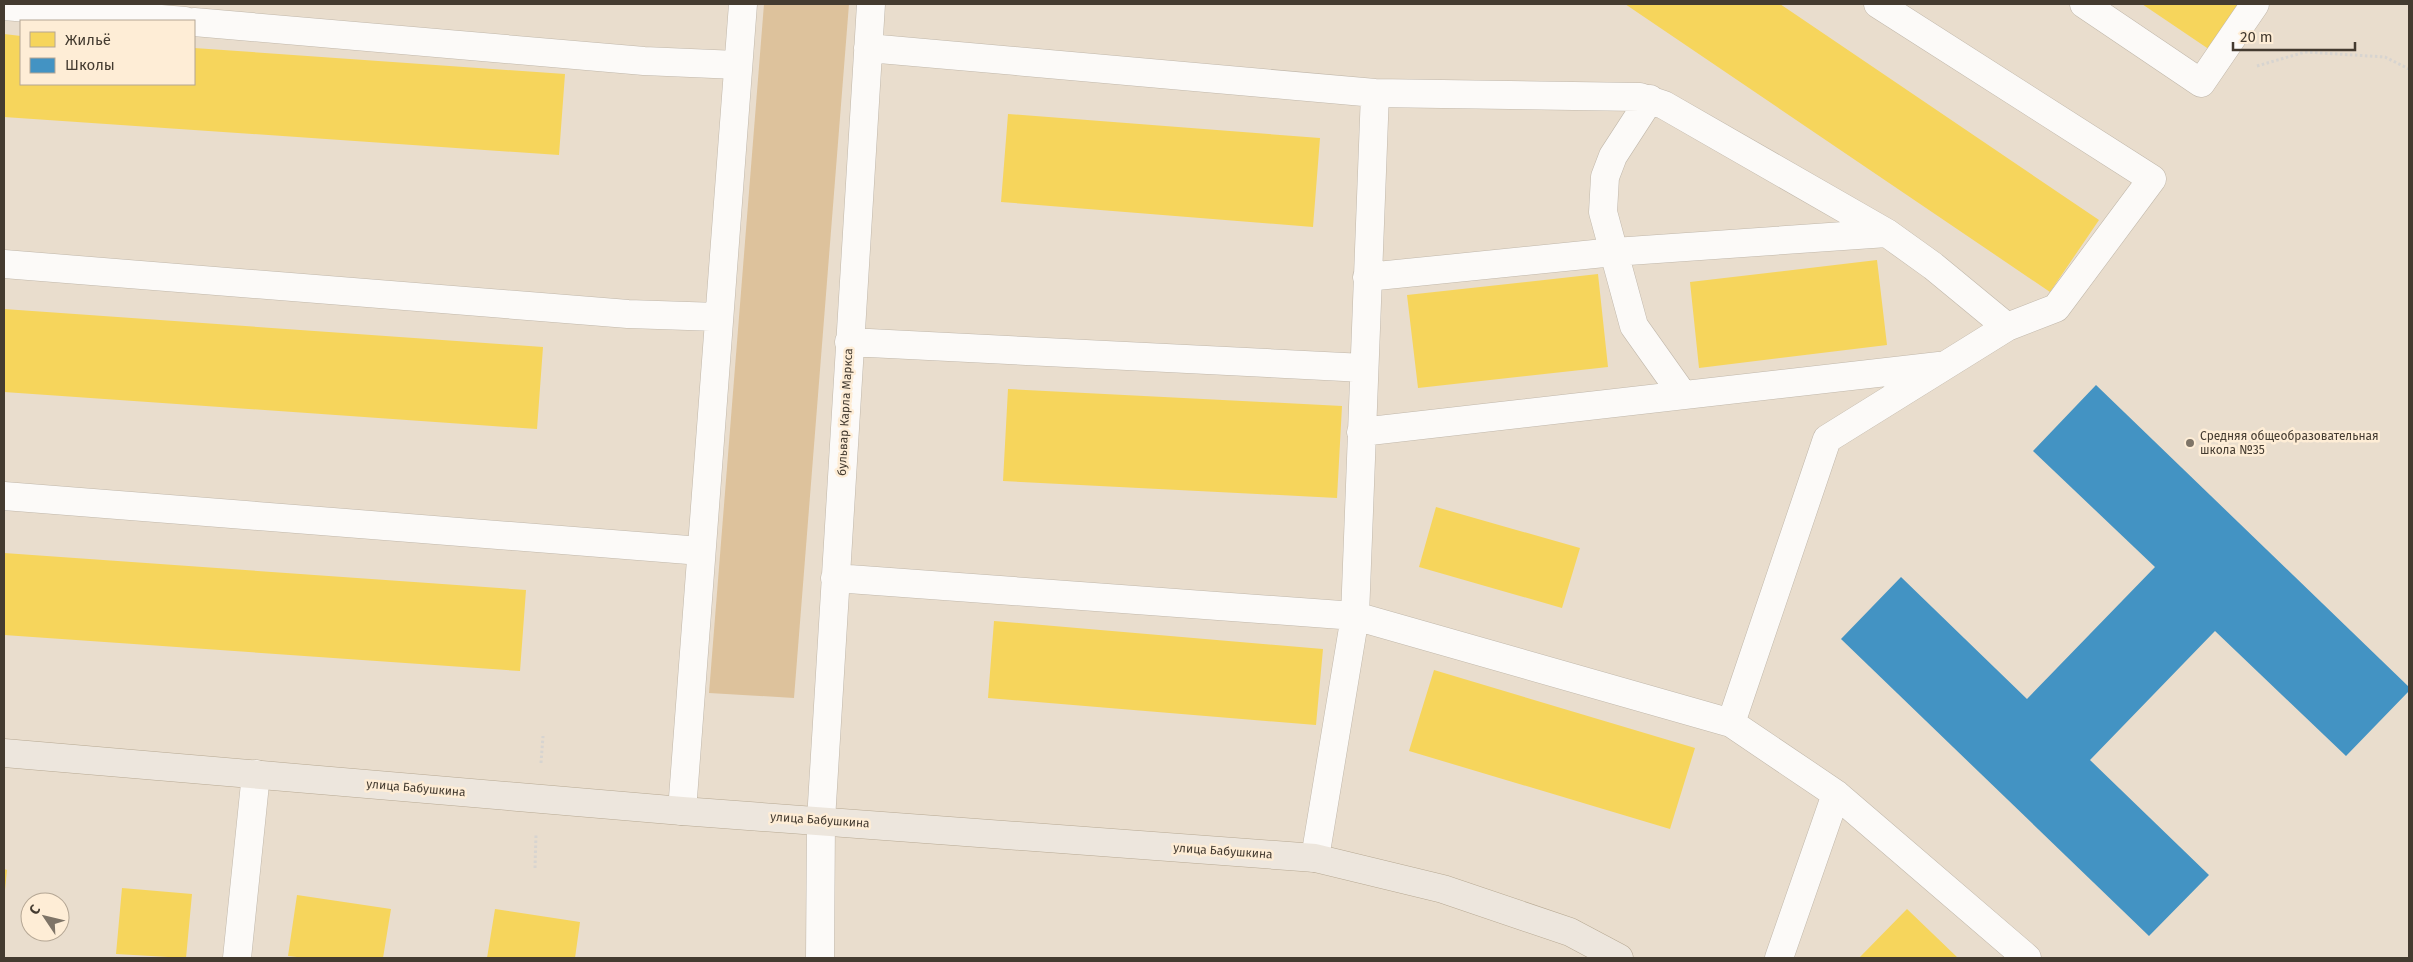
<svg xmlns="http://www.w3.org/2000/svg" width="2413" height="962" font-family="'Fira Sans',sans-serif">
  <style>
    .green { fill: #ddc29c }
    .homes { fill: #f6d55c }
    .schools { fill: #4393c3 }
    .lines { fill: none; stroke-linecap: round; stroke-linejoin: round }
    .minor-casing { stroke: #c0b7aa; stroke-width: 29 }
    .major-casing { stroke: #b7a993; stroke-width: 29 }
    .path { stroke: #d7d4d0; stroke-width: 3; stroke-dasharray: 2.5 2.5; stroke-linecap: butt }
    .minor { stroke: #fcfaf8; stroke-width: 28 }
    .major { stroke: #ede6dd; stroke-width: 28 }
    .poi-dot { fill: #7e7467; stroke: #feedd6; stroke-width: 2 }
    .labels { text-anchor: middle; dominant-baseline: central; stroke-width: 5; stroke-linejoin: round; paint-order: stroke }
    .street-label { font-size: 12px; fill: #443b30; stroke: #feedd6 }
    .poi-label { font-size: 12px; fill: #443b30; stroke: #feedd6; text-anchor: start }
  </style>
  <rect width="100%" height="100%" fill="#e9ddcd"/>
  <path class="green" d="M764,4H849L794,698L709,693Z"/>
  <path class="homes" d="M1625,4H1780L2099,220L2050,292Z
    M2142,4H2251L2216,54Z
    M4,34L21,36V84H194V48L565,74L559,155L4,117Z
    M1008,114L1320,138L1313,227L1001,202Z
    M1877,260L1887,345L1699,368L1690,282Z
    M1598,274L1608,367L1418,388L1407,295Z
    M4,309L543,347L537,429L4,392Z
    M1008,389L1342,406L1337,498L1003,481Z
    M1436,507L1580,548L1562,608L1419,567Z
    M4,553L526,590L520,671L4,635Z
    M994,621L1323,649L1316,725L988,698Z
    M1434,670L1695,748L1670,829L1409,751Z
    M4,869L7,870L5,890H4Z
    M122,888L192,894L186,958L116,954Z
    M297,895L391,909L383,958H306L288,956Z
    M495,909L580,922L575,958H487Z
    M1907,909L1958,958H1859Z"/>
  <path class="schools" d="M2096,385L2409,687V691L2346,756L2215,631L2090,760L2209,875L2149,936L1841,639L1901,577L2027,699L2155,567L2033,451Z"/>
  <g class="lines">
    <g class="minor-casing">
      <path id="minor" d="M1878,4L2152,179L2056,308L2007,327L1827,439L1731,723L1836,794L2027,958
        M2084,4L2201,83L2255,4
        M4,6L185,21
        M194,22L644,61L737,65
        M868,48L1375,93L1640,97L1664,105L1887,233L1933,266L2007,327
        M1650,99L1613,156L1605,177L1603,212L1634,326L1683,395
        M4,264L628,314L718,317
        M1367,277L1614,252L1887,233
        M849,342L1364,368
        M1361,432L1939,366
        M4,496L701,551
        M835,578L1355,616L1731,723
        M682,811L743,4
        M1315,858L1355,616L1375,93
        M237,958L256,774
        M820,958L821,820L871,4
        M1779,958L1836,794"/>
    </g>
    <g class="major-casing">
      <path id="major" d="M4,753L682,811L1315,858L1443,889L1570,932L1619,958"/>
    </g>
    <path class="path" d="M2257,66L2305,52L2385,57L2409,69
      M541,763L543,736
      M535,868L536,834"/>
    <use href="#minor" class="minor"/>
    <use href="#major" class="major"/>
  </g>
  <circle class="poi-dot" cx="2190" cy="443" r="5"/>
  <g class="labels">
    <g class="street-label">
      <text transform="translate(845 412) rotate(-87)">бульвар Карла Маркса</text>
      <text transform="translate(416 788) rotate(5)">улица Бабушкина</text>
      <text transform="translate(820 820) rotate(4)">улица Бабушкина</text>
      <text transform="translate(1223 851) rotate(4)">улица Бабушкина</text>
    </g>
    <g class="poi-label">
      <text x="2200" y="436">Средняя общеобразовательная<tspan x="2200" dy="14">школа №35</tspan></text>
    </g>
  </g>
  <rect width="2413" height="962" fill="none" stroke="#443b30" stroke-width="10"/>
  <rect x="20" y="20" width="175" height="65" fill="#feedd6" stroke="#b4a694"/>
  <rect x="30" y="32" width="25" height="15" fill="#f6d55c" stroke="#b4a694"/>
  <text x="65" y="45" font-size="15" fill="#443b30">Жильё</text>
  <rect x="30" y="58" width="25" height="15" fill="#4393c3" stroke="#b4a694"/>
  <text x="65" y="70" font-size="15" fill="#443b30">Школы</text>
  <g transform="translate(45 917) rotate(305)"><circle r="24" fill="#feedd6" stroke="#b4a694"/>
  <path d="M0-4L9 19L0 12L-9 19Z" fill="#7e7467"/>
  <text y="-8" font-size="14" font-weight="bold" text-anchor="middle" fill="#443b30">С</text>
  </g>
  <path d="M2233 42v8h122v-8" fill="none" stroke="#443b30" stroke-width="2.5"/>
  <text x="2240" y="42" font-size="15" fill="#443b30" stroke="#feedd6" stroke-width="4" paint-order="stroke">20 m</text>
</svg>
